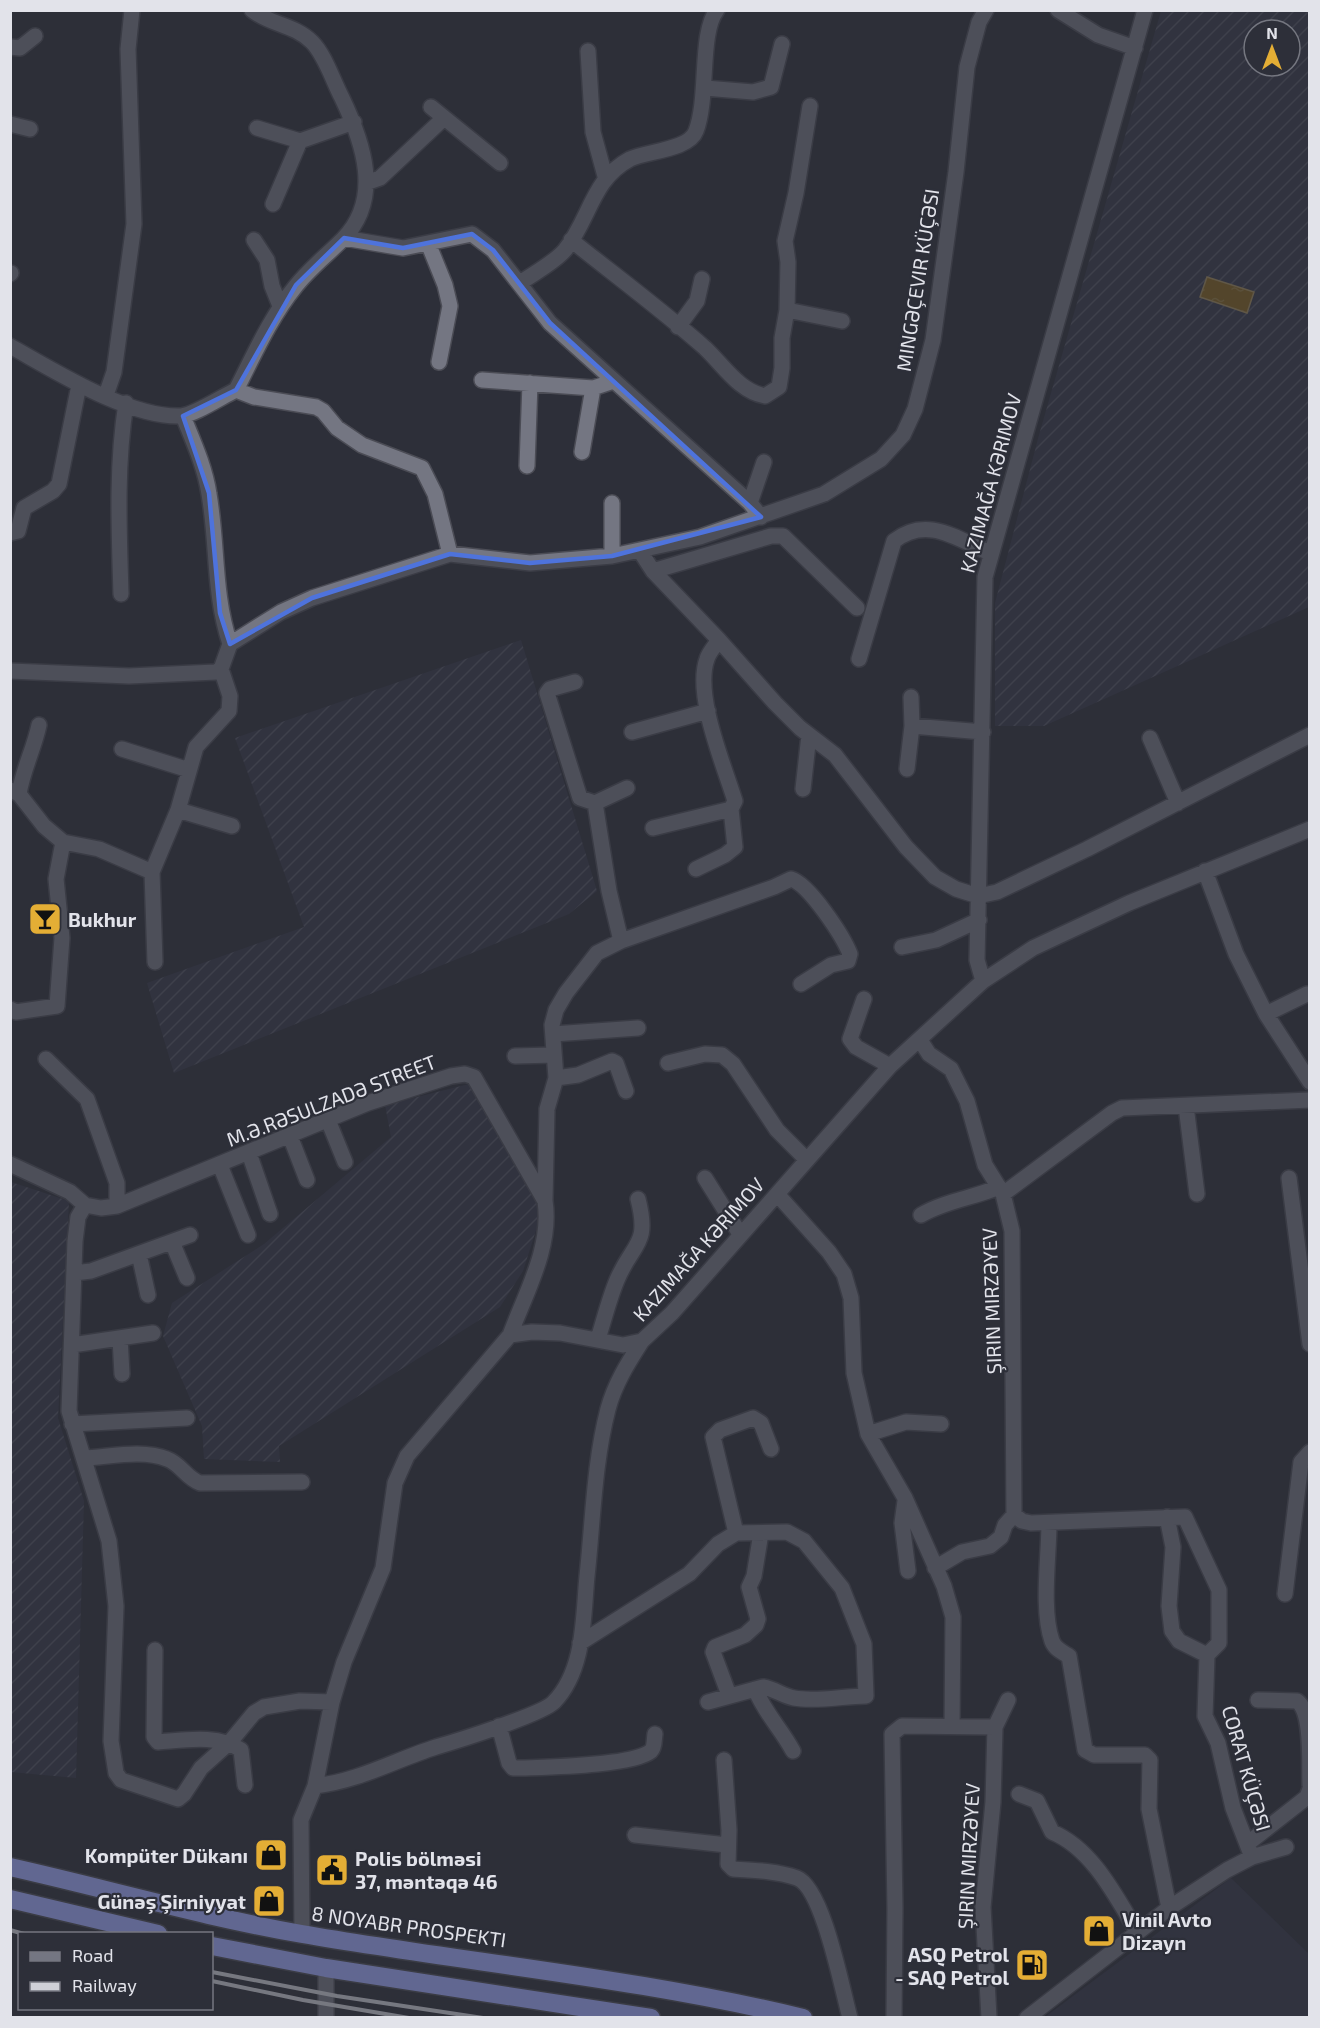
<svg xmlns="http://www.w3.org/2000/svg" width="1320" height="2028" font-family="'Exo 2',sans-serif">
  <style>
    .built { fill: #363848 }
    .industrial { fill: url(#industrial-furrows); fill-rule: evenodd }
    .water { fill: url(#water-ripples); stroke: #9d885a; stroke-width: 1.5 }
    .lines { fill: none; stroke-linecap: round; stroke-linejoin: round }
    .minor-casing { stroke: #4b4c55; stroke-width: 18 }
    .highway-casing { stroke: #4b4c55; stroke-width: 21 }
    .minor { stroke: #747682; stroke-width: 15 }
    .highway { stroke: #a0aafc; stroke-width: 18 }
    .rail { stroke: #cfd0d7; stroke-width: 4 }
    .marked { fill: none; stroke: #4e73dc; stroke-width: 4.5; stroke-linejoin: round }
    .labels { text-anchor: middle; dominant-baseline: central; stroke-width: 4.5; stroke-linejoin: round; paint-order: stroke }
    .street-label { font-size: 20px; fill: #e2e3ea; stroke: #2d2f39 }
    .poi-label { font-size: 20px; font-weight: bold; fill: #e2e3ea; stroke: #2d2f39; text-anchor: start }
  </style>
  <defs>
    <pattern id="industrial-furrows" width="10" height="10" patternUnits="userSpaceOnUse" patternTransform="scale(1.5)"><rect width="10" height="10" fill="#363848"/><path d="M-1 1l2-2M0 10L10 0M9 11l2-2" fill="none" stroke="#535563"/></pattern>
    <pattern id="water-ripples" width="26" height="14" patternUnits="userSpaceOnUse" patternTransform="scale(1.5)"><rect width="26" height="14" fill="#80611c"/><path d="M2 4q2-2 4 0t4 0M15 11q2-2 4 0t4 0" fill="none" stroke="#92783d"/></pattern>
  </defs>
  <rect width="100%" height="100%" fill="#2d2f39"/>
  <path class="built" d="M1231,1878L1309,1954V2017H1045Z"/>
  <path class="industrial" d="M1161,11H1309V607L1044,726H995V603L1039,435ZM1254,30H1290V66H1254Z
    M521,640L597,891L569,914L174,1073L147,983L304,927L235,738Z
    M473,1083L541,1205L538,1224L523,1271L500,1307L279,1446L280,1462L204,1459L202,1426L163,1336L172,1303L264,1244L391,1137L385,1105Z
    M11,1182L69,1201L58,1418L84,1501L76,1778L11,1772Z"/>
  <path class="water" d="M1207,277L1254,292L1247,313L1200,297Z"/>
  <g class="lines">
    <g class="minor-casing">
      <path id="minor" d="M1058,10L1098,35L1135,48
        M10,47L20,48L35,36
        M588,51L593,132L605,176
        M705,88L753,92L771,87L782,44
        M431,107L500,163
        M10,124L30,129
        M257,128L300,141L354,122
        M366,183L380,178L444,118
        M273,204L300,141
        M344,238L403,248L472,234L493,250L550,323L750,503L761,517
        M254,240L267,260L272,286L280,306
        M571,240C616,276 662,310 705,348C724,366 739,391 765,396L779,387L782,368V338L787,310L788,262L785,241L796,193L810,106
        M428,243L445,285L450,306L439,362
        M10,274L11,273
        M520,283C534,273 554,263 565,250C590,219 592,179 630,159C647,151 689,150 696,131C709,97 699,33 717,10
        M787,310L842,321
        M678,327L697,301L702,279
        M10,346C55,371 129,418 181,416C194,415 223,396 236,390L254,397L316,407L323,411L337,428L362,445L422,468L435,494L450,554
        M482,380L593,388L614,381
        M236,390C254,355 270,318 295,287C309,269 327,255 343,239C383,198 363,142 342,98C333,81 325,55 312,42C294,24 270,25 252,10
        M106,395L114,372L134,224L128,49L132,10
        M183,416C193,441 205,467 209,494C218,546 213,592 230,644
        M582,452L593,388
        M527,466L530,383
        M612,503V556
        M750,503L764,462
        M10,533L18,531L24,508L53,491L59,484L79,385
        M640,551L653,571L719,640L775,703L800,728L835,755L906,847L935,877L956,889L978,896L997,892L1087,849L1310,735
        M653,571L771,536H783L857,608
        M121,594C119,529 116,467 126,403
        M859,659L894,541C927,515 957,539 990,553
        M10,671L129,676L216,672L221,669L230,644L281,612L312,598L450,554L530,563L612,556L700,537L824,494L881,459L903,435L915,409L933,340L956,172L967,67L979,22L986,10
        M575,682L550,689L547,693L580,798L595,803L609,891L621,941
        M912,726L983,732
        M632,732L708,711
        M1150,738L1178,803
        M122,749L189,770
        M907,769L912,726L911,697
        M803,789L809,735
        M10,790L19,794L44,826L63,842L99,849L152,872
        M19,794C23,769 34,749 39,725
        M595,803L627,788
        M178,810L232,826
        M653,828L731,809
        M696,869L725,855L735,847L731,809L735,801C724,765 694,695 707,659C709,652 715,646 719,640
        M1205,871L1236,954L1266,1014L1310,1082
        M902,947L936,940L979,920
        M155,962L152,872L178,810L196,747L229,711L230,696L221,669
        M983,981L977,960L985,577L1145,10
        M864,999L850,1039L856,1047L890,1066
        M10,1009L16,1012L57,1006L62,938L56,879L63,842
        M1266,1014L1307,994
        M553,1034L638,1028
        M920,1040L929,1054L951,1069L967,1101L985,1165L1003,1194L1012,1231L1014,1515
        M515,1056L554,1055
        M46,1059L87,1099L117,1183V1206
        M668,1063L705,1054L722,1055L733,1064L777,1130L806,1159
        M556,1078L578,1075L612,1061L616,1063L626,1091
        M1186,1106L1197,1194
        M328,1120L345,1162
        M290,1136L307,1180
        M249,1153L270,1214
        M10,1164L70,1192L85,1205L101,1208L117,1206L368,1103L451,1076L465,1074L474,1077L545,1201C552,1247 526,1292 510,1335
        M220,1165L248,1235
        M705,1178L740,1234
        M1289,1178L1310,1344
        M777,1194L829,1252L844,1274L851,1298L854,1373L868,1434L905,1498L944,1586L953,1617L952,1726
        M1003,1194L1112,1113L1122,1108L1310,1100
        M545,1199L547,1109L556,1078L552,1025L556,1010L566,993L597,953L621,941L774,887L791,879C809,884 843,936 850,954L848,961L831,965L801,984
        M85,1205L78,1217L75,1241L69,1411L109,1541L116,1606L111,1741L116,1773L121,1780L178,1799L184,1794L201,1768L230,1742L254,1713L264,1707L300,1701L332,1702
        M921,1215C945,1201 973,1198 999,1187
        M172,1242L187,1278
        M139,1254L148,1295
        M74,1273L91,1271L190,1235
        M120,1338L122,1374
        M598,1339C604,1320 609,1299 617,1280C633,1242 650,1246 638,1199
        M72,1345L153,1333
        M72,1424L187,1418
        M868,1434L906,1422L941,1424
        M84,1458C109,1457 143,1449 167,1459C181,1464 186,1478 200,1483L302,1482
        M905,1501L902,1523L908,1571
        M1014,1515L1022,1521L1031,1523L1185,1517L1219,1590V1643L1207,1655L1205,1716L1218,1743L1233,1808L1252,1857
        M1167,1517L1173,1547L1169,1606L1172,1631L1179,1641L1207,1655
        M1049,1523C1049,1557 1041,1609 1052,1641C1055,1649 1062,1652 1069,1656L1085,1750L1094,1755H1145L1150,1760L1149,1809L1169,1908
        M736,1533L713,1437L720,1430L753,1418L761,1423L771,1449
        M935,1568L962,1552L990,1546L1001,1537L1005,1525L1014,1515
        M1285,1594L1301,1462L1310,1452
        M580,1643L689,1574L718,1544L736,1533L787,1532L804,1541L842,1588L864,1644L866,1696C843,1696 817,1702 794,1698C783,1696 775,1689 763,1687L708,1702
        M155,1650L154,1737L158,1742C185,1740 218,1734 241,1750L245,1785
        M755,1689C766,1715 780,1727 793,1751
        M729,1695L713,1652L715,1647L745,1635L756,1625L758,1619L749,1587L754,1576L761,1533
        M1258,1700L1297,1701C1313,1712 1309,1766 1310,1785
        M499,1726L509,1763L513,1768H521C546,1767 633,1766 651,1751C655,1747 654,1739 655,1734
        M724,1760L729,1830L728,1864L733,1869C752,1870 778,1871 797,1878C823,1888 842,1989 850,2018
        M315,1786C359,1781 395,1760 436,1747C457,1741 543,1714 554,1702C585,1670 583,1617 587,1576C593,1521 594,1463 608,1409C615,1383 628,1363 642,1341
        M1019,1794L1037,1801L1052,1832C1093,1849 1116,1897 1138,1933
        M635,1835L727,1845
        M1247,1844L1307,1797L1310,1789
        M302,1934L301,1820L315,1786L332,1702L344,1662L383,1568L395,1483L407,1456L510,1335L532,1332L560,1333L623,1345L642,1341L672,1313L890,1066L983,981L1033,948L1129,903L1310,829
        M326,1968V2018
        M894,2018L895,1908L892,1734L902,1726L995,1727
        M989,2018L983,1907L993,1802L995,1727L1008,1700
        M1027,2018L1169,1908L1227,1870L1252,1857L1286,1847"/>
    </g>
    <g class="highway-casing">
      <path id="highway" d="M10,1867C108,1889 204,1917 302,1934C469,1963 638,1978 803,2018
        M10,1899L158,1934
        M212,1946L326,1968L651,2018"/>
    </g>
    <use href="#minor" class="minor"/>
    <use href="#highway" class="highway"/>
    <path class="rail" d="M10,1930L24,1934
      M212,1972L337,1996L483,2018
      M212,1981L303,2000L409,2018"/>
  </g>
  <path d="M0 0H1320V2028H0ZM472,234L493,250L550,323L761,517L612,556L530,563L450,554L312,598L230,644L220,613L209,493L183,416L236,390L296,285L344,238L403,248Z" fill="#2d2f39" fill-opacity=".55" fill-rule="evenodd"/>
  <path class="marked" d="M472,234L493,250L550,323L761,517L612,556L530,563L450,554L312,598L230,644L220,613L209,493L183,416L236,390L296,285L344,238L403,248Z"/>
  <defs>
    <g id="bar-square" transform="scale(1.725)"><rect x="-9" y="-9" width="18" height="18" rx="4" fill="#e4ae35" stroke="#2d2f39"/><path d="M-6-5H6L.8 .8V4.5H3.5V6h-7V4.5H-.8V.8Z" fill="#111"/></g>
    <g id="shop-square" transform="scale(1.725)"><rect x="-9" y="-9" width="18" height="18" rx="4" fill="#e4ae35" stroke="#2d2f39"/><path d="M-5-2.5h2.3a2.7 3.5 0 0 1 5.4 0H5L5.5 6h-11ZM-1.5-2.5h3a1.5 2.3 0 0 0-3 0Z" fill="#111"/></g>
    <g id="civic-square" transform="scale(1.725)"><rect x="-9" y="-9" width="18" height="18" rx="4" fill="#e4ae35" stroke="#2d2f39"/><path d="M-.6-6.5H3V-4.5H.6V-3L4-1V1h2V6H-6V1h2V-1L-.6-3ZM-1.2 2.5V6h2.4V2.5Z" fill="#111"/></g>
    <g id="fuel-square" transform="scale(1.725)"><rect x="-9" y="-9" width="18" height="18" rx="4" fill="#e4ae35" stroke="#2d2f39"/><path d="M-5.5-6h7V0h2V4h1.3V-2.5L3-4.5l.8-.8L6-3V5H2.5V1h-1V6h-7ZM-4.2-4.7v3.2H.2V-4.7Z" fill="#111"/></g>
  </defs>
  <g fill-rule="evenodd">
    <use href="#bar-square" x="45" y="919"/>
    <use href="#shop-square" x="271" y="1855"/>
    <use href="#civic-square" x="332" y="1870"/>
    <use href="#shop-square" x="269" y="1901"/>
    <use href="#shop-square" x="1099" y="1931"/>
    <use href="#fuel-square" x="1032" y="1965"/>
  </g>
  <g class="labels">
    <g class="street-label">
      <text transform="translate(917 280) rotate(-81)">MINGƏÇEVIR KÜÇƏSI</text>
      <text transform="translate(990 483) rotate(-75)">KAZIMAĞA KƏRIMOV</text>
      <text transform="translate(331 1100) rotate(-21)">M.Ə.RƏSULZADƏ STREET</text>
      <text transform="translate(698 1249) rotate(-48)">KAZIMAĞA KƏRIMOV</text>
      <text transform="translate(991 1301) rotate(-92)">ŞIRIN MIRZƏYEV</text>
      <text transform="translate(1247 1768) rotate(74)">CORAT KÜÇƏSI</text>
      <text transform="translate(968 1856) rotate(-87)">ŞIRIN MIRZƏYEV</text>
      <text transform="translate(409 1926) rotate(8)">8 NOYABR PROSPEKTI</text>
    </g>
    <g class="poi-label">
      <text x="68" y="919">Bukhur</text>
      <text x="248" y="1855" text-anchor="end">Kompüter Dükanı</text>
      <text x="355" y="1858">Polis bölməsi<tspan x="355" dy="23">37, məntəqə 46</tspan></text>
      <text x="246" y="1901" text-anchor="end">Günəş Şirniyyat</text>
      <text x="1122" y="1919">Vinil Avto<tspan x="1122" dy="23">Dizayn</tspan></text>
      <text x="1009" y="1954" text-anchor="end">ASQ Petrol<tspan x="1009" dy="23">- SAQ Petrol</tspan></text>
    </g>
  </g>
  <rect width="1320" height="2028" fill="none" stroke="#e2e3ea" stroke-width="24"/>
  <rect x="18" y="1932" width="195" height="78" fill="#2d2f39" stroke="#757780" stroke-width="1.5"/>
  <rect x="30" y="1952" width="30" height="9" fill="#747682" stroke="#757780" stroke-width="1.5"/>
  <text x="72" y="1962" font-size="18" fill="#e2e3ea">Road</text>
  <rect x="30" y="1982" width="30" height="9" fill="#cfd0d7" stroke="#757780" stroke-width="1.5"/>
  <text x="72" y="1992" font-size="18" fill="#e2e3ea">Railway</text>
  <g transform="translate(1272 48)"><circle r="28" fill="#2d2f39" stroke="#757780" stroke-width="1.5"/>
  <path d="M0-4.5L10 22L0 15L-10 22Z" fill="#e4ae35"/>
  <text y="-9" font-size="16" font-weight="bold" text-anchor="middle" fill="#e2e3ea">N</text>
  </g>
</svg>
